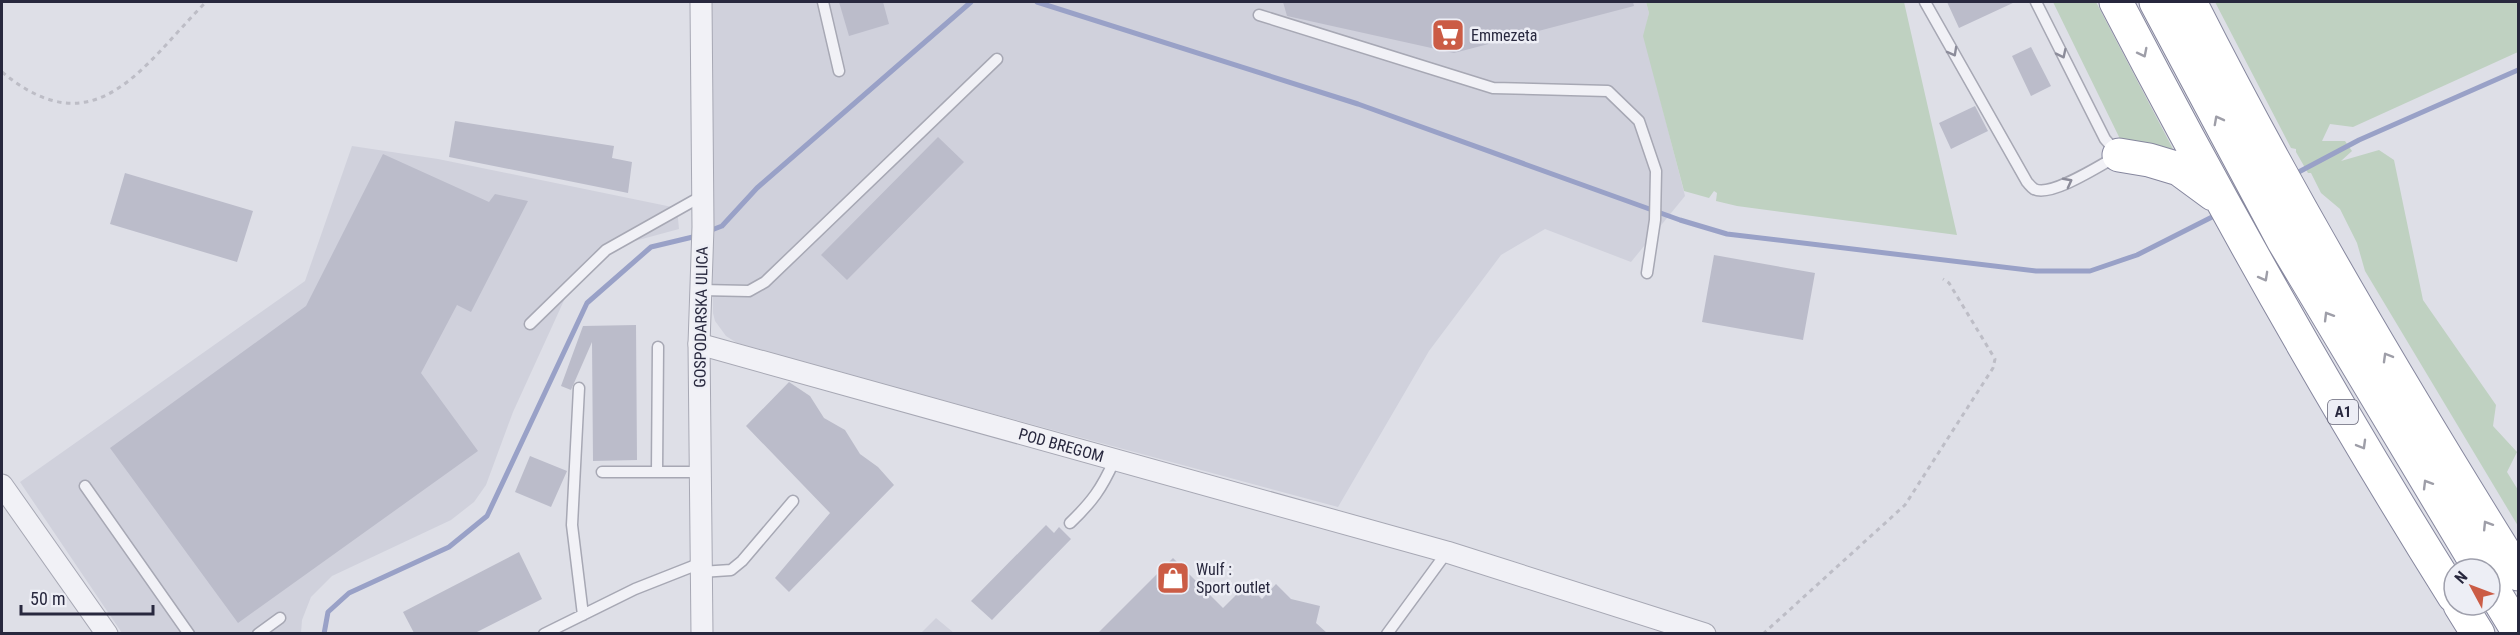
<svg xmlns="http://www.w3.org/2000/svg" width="2520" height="635" font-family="'Roboto Condensed',sans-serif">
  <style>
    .built { fill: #d0d1dc }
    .green { fill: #bfd1c1 }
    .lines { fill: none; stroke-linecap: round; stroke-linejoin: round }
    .stream { stroke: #99a1c7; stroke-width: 5 }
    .building { fill: #bbbcca }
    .lane-casing { stroke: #a7a8b4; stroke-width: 13 }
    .street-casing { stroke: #a7a8b4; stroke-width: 23 }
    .highway-casing { stroke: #86879e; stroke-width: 35 }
    .path { stroke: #bdbdc6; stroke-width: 3; stroke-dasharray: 4.5 4.5; stroke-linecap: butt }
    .lane { stroke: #f1f1f6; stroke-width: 10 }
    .street { stroke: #f1f1f6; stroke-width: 21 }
    .highway { stroke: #fff; stroke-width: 33 }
    .oneway { stroke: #8c8c9a }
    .oneway2 { stroke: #9e9ea8 }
    .labels { text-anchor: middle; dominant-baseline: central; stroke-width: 5; stroke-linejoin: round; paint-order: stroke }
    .shield { fill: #edeef5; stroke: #636375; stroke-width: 1.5 }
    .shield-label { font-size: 15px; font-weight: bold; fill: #28283e }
    .poi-label { font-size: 16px; fill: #28283e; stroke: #edeef5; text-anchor: start }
    .street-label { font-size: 16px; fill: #28283e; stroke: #edeef5 }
  </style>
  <rect width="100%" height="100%" fill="#dedfe7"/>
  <path class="built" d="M709,2H1646L1649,13L1644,36L1685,196L1631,262L1545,229L1501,255L1429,351L1338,507L827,369L737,343L726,336L715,321L713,313Z
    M352,146L438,159L677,208L679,229L631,242L605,255L566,296L513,412L486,485L474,502L451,520L332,576L311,597L302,620L301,633H122L20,482L305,281Z
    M936,618L954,633H921Z"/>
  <path class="green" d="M1646,2H1904L1957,235L1737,206L1716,201L1717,193L1714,191L1709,198L1684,191L1643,36L1649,13Z
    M2053,2H2096L2173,149L2171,153L2122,143Z
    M2215,2H2518V52L2353,127L2330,124L2322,141H2345L2352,151L2341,161L2379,150L2394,160L2423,300L2496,405L2493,426L2517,452L2507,472L2518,490V526L2365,271L2357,243L2340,209L2321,193L2311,173H2308L2296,152V149L2291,148Z"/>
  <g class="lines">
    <path class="stream" d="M1037,2L1358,104L1680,220L1727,234L2036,271H2090L2137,255L2218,214
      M2293,175L2359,140L2518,70
      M709,231L722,226L757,188L971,2
      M324,634L328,612L349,593L449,547L487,516L587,303L651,247L697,236"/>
  </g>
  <path class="building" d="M839,2H883L889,24L849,36Z
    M1283,2H1633L1634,6L1454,53L1287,16Z
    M1947,2H2015L1959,28Z
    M2031,47L2051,86L2031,96L2012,56Z
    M1975,106L1988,131L1951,149L1939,123Z
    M455,121L614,146L612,158L632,162L628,193L449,157Z
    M938,137L964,162L847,280L821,255Z
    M383,154L489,202L495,194L528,201L471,312L457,305L421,373L478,451L238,623L110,448L306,306Z
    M125,173L253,211L237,262L110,224Z
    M1714,255L1815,273L1803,340L1702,322Z
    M636,325L637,460L593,461L592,342L571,390L561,386L583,326Z
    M789,382L810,396L824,418L845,430L860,454L878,467L894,485L789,592L775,578L830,513L746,426Z
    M530,456L567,471L551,507L515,492Z
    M1046,525L1054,533L1059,527L1071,539L992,620L971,601Z
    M519,552L542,599L475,633H414L403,612Z
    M1173,558L1223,608L1247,584L1262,599L1276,584L1291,599L1320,606L1316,623L1327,633H1098Z"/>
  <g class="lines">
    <g class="lane-casing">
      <path id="lane" d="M823,2L839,71
        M1925,2L2027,182C2029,184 2031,187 2034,189C2051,198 2102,164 2119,155L2105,139L2036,2
        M1259,15L1493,88L1608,91L1639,121L1656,171L1655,220L1647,273
        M701,290L749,291L765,282L997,59
        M530,324L606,250L702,196
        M579,388L572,525L583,615
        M602,472H701
        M657,472L658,347
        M85,486L189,634
        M1070,523C1092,502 1102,488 1114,461
        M701,572L731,570L742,561L793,501
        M258,634L280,618
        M544,634L635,589L701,563
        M1387,634L1447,552"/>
    </g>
    <g class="street-casing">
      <g id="street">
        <path d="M701,2L703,227L699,344L702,634"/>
        <path id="s1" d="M699,344L1447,552L1705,634"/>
        <path d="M2,485L107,634"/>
      </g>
    </g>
    <g class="highway-casing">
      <path id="highway" d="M2116,2C2221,204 2333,403 2454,596
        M2156,2L2283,240L2480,569
        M2190,2C2289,198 2402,388 2518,574
        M2119,155L2149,160L2179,169L2213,194
        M2490,585L2518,631
        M2460,605L2478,634"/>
    </g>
    <path class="path" d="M2,72C96,150 143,65 206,2
      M1763,634L1905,505L1993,368L1995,359L1949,283L1943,279"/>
    <use href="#lane" class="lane"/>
    <use href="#street" class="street"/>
    <use href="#highway" class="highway"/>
  </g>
  <defs><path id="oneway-chevron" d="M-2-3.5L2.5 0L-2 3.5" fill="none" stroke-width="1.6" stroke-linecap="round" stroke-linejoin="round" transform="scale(1.5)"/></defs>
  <g class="oneway">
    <use href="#oneway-chevron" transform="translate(1953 52) rotate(61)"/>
    <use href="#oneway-chevron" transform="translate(2062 54) rotate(64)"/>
    <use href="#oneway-chevron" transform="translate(2068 182) rotate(-28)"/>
  </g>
  <g class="oneway2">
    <use href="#oneway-chevron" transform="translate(2143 53) rotate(63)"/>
    <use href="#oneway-chevron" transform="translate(2218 120) rotate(-118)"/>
    <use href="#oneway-chevron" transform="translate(2264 277) rotate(61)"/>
    <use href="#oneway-chevron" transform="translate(2328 316) rotate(-121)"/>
    <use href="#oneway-chevron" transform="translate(2387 357) rotate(-120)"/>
    <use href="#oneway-chevron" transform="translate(2362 445) rotate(60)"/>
    <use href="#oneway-chevron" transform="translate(2427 484) rotate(-121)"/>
    <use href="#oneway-chevron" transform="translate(2487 525) rotate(-122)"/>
  </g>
  <defs>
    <g id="supermarket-square" transform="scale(1.725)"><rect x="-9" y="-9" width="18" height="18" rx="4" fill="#cb5c45" stroke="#edeef5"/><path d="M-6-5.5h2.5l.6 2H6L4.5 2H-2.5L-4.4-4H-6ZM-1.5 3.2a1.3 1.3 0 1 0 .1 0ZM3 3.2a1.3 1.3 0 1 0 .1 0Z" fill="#fff"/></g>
    <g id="shop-square" transform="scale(1.725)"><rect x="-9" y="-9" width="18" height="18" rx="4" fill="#cb5c45" stroke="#edeef5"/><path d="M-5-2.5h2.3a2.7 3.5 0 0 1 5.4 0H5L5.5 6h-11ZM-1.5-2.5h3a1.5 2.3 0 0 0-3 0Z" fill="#fff"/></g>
  </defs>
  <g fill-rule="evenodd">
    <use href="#supermarket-square" x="1448" y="35"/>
    <use href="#shop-square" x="1173" y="578"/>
  </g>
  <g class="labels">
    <rect class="shield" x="2328" y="400" width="30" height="24" rx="4.5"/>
    <g class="shield-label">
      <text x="2343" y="412">A1</text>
    </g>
    <g class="poi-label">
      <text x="1471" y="35">Emmezeta</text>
      <text x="1196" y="569">Wulf :<tspan x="1196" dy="18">Sport outlet</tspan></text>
    </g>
    <g class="street-label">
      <text transform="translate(701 317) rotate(-89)">GOSPODARSKA ULICA</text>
      <text stroke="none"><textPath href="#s1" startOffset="376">POD BREGOM</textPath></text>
    </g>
  </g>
  <rect width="2520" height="635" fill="none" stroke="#28283e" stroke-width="6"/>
  <g transform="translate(2472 587) rotate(311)"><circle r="28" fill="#edeef5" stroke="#9e9fac" stroke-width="1.5"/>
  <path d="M0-4.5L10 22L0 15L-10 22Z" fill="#cb5c45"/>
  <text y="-9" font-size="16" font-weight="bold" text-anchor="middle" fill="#28283e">N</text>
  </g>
  <path d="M21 605v9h132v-9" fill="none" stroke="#28283e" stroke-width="3"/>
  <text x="30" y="605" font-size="18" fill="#28283e" stroke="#edeef5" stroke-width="4.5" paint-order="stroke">50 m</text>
</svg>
